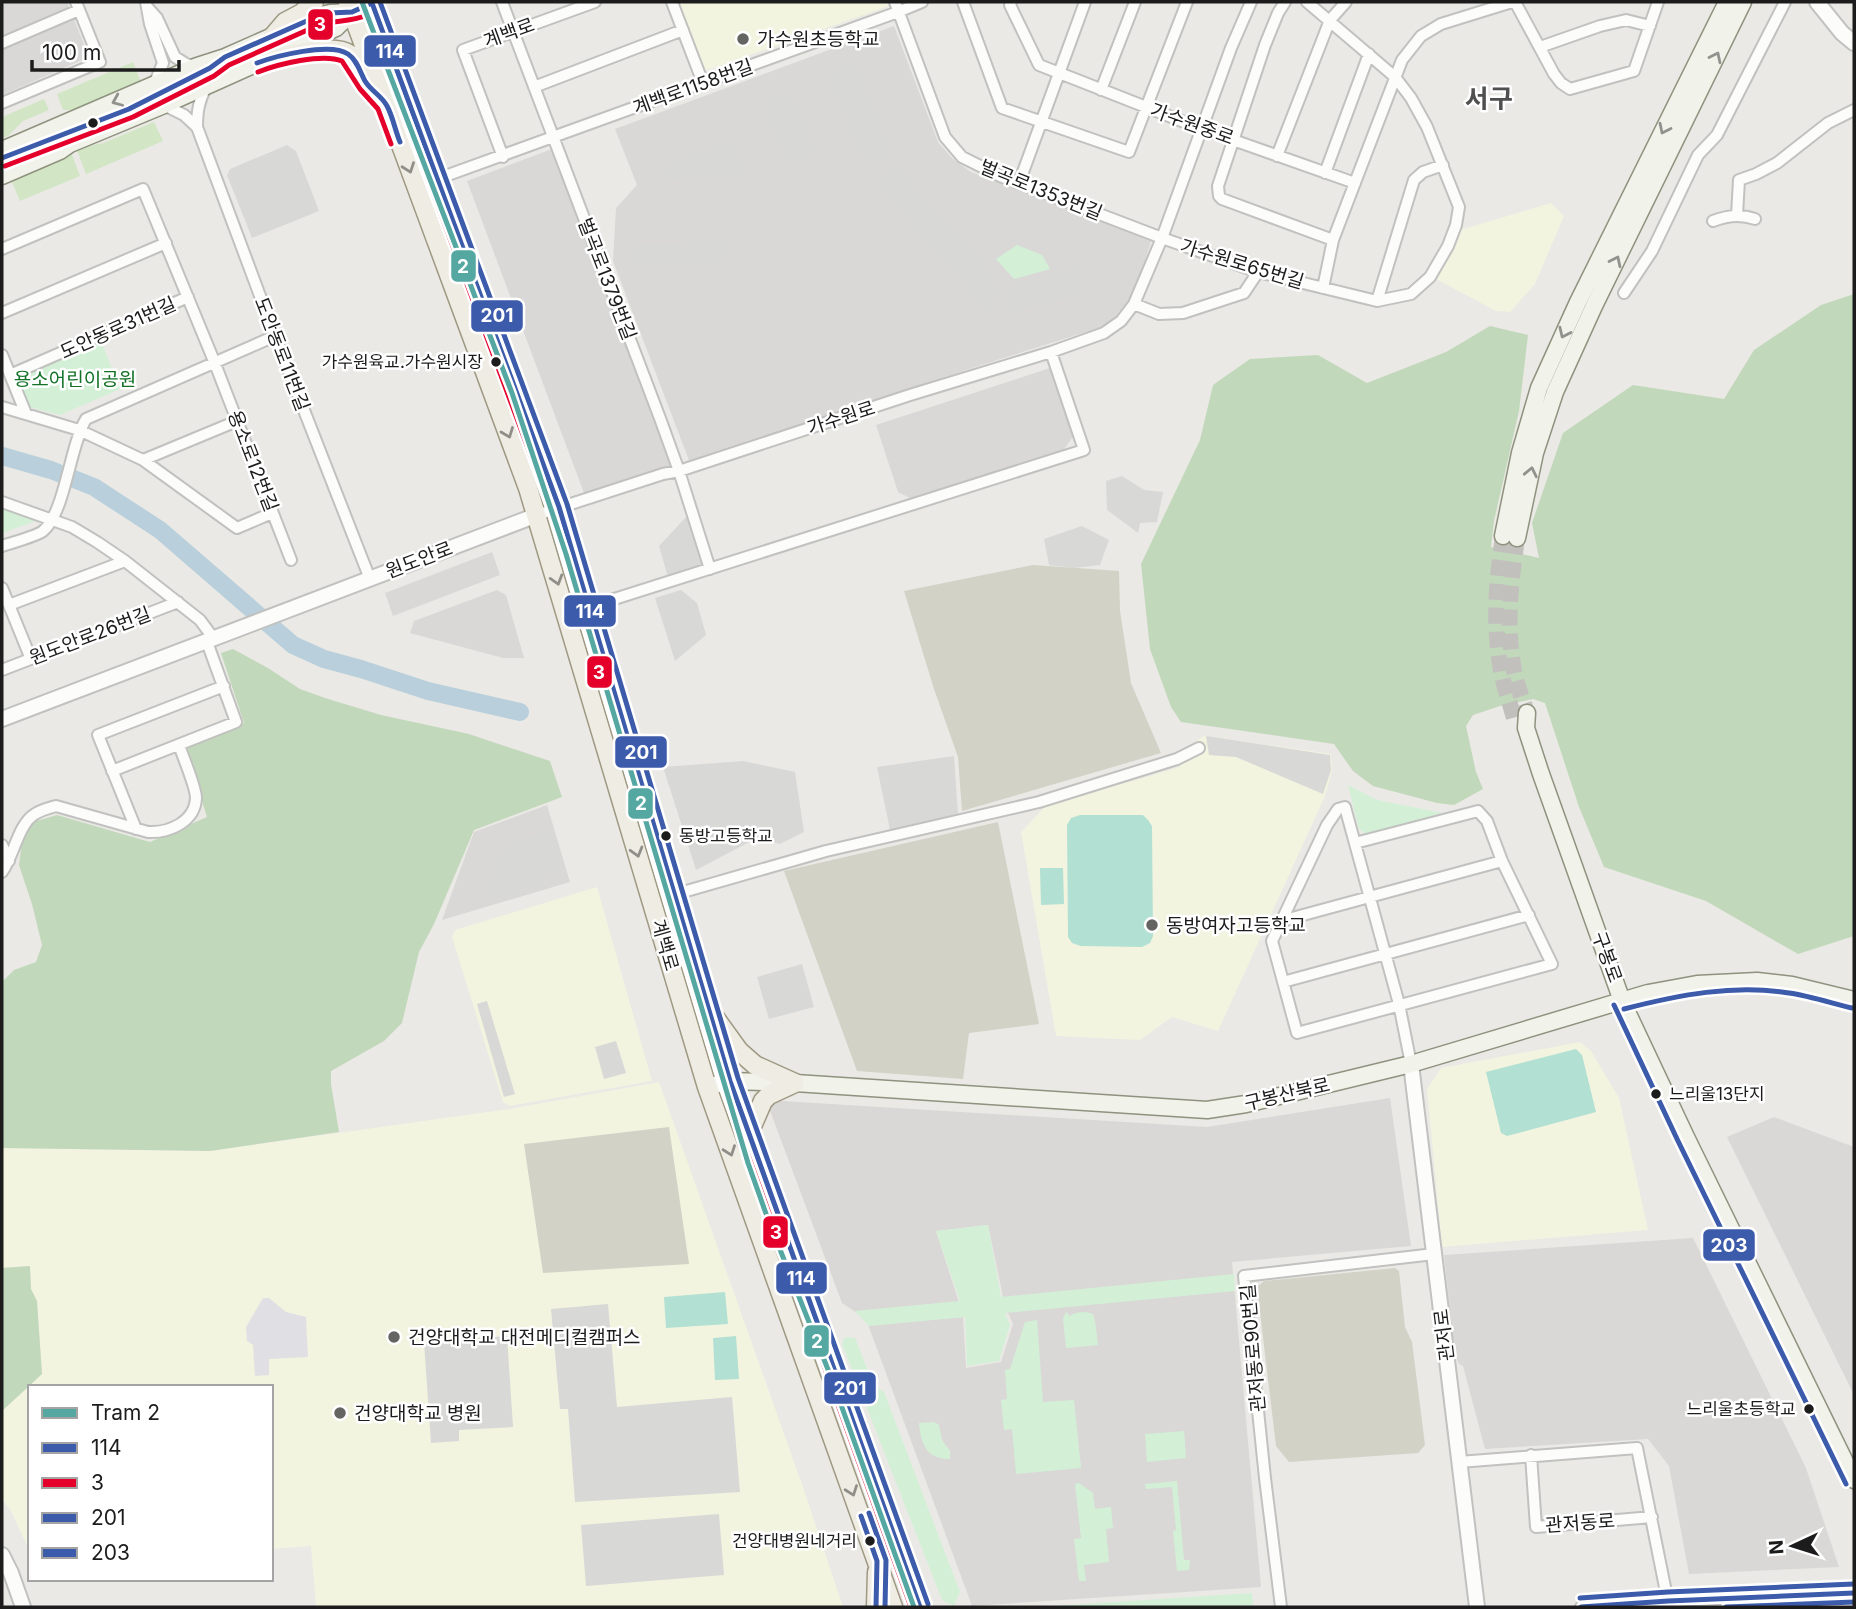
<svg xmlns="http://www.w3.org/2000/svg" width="1856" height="1609" font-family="Inter,'Noto Sans KR',sans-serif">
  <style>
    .residential { fill: #d9d8d6; fill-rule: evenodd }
    .education { fill: #f2f4e0 }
    .religious { fill: #d8d8d6 }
    .construction { fill: #d2d2c7 }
    .grass { fill: #d2e6c5 }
    .forest { fill: #c2d8bb }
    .park { fill: #d3f0d7 }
    .pitch { fill: #b2e0d2 }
    .plaza { fill: #e0dfe3 }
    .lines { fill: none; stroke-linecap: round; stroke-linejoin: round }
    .river { stroke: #b9d0dc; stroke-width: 18 }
    .secondary-tunnel { stroke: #c1c0bd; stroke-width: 16; stroke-dasharray: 16 8; stroke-linecap: butt }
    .minor-casing { stroke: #c1c1bf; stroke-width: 14 }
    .tertiary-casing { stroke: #c1c1bf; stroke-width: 18 }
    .secondary-casing { stroke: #8e927e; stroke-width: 19 }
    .primary-casing { stroke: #9f9983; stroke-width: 21 }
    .minor { stroke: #fcfcfb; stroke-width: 10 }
    .tertiary { stroke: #fcfcfb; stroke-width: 14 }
    .secondary { stroke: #f1f2ea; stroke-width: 16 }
    .primary { stroke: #efece3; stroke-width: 18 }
    .bus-1-casing { stroke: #fff; stroke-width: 10 }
    .bus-2-casing { stroke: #fff; stroke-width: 10 }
    .bus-3-casing { stroke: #fff; stroke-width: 10 }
    .bus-4-casing { stroke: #fff; stroke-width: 10 }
    .bus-1 { stroke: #3d5bab; stroke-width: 5 }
    .bus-2 { stroke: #e4002b; stroke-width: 5 }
    .bus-3 { stroke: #3d5bab; stroke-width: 5 }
    .bus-4 { stroke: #3d5bab; stroke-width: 5 }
    .tram-1-casing { stroke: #fff; stroke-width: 10 }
    .tram-1 { stroke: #55a7a1; stroke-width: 5 }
    .oneway { stroke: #91928d }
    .oneway2 { stroke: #908e89 }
    .poi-dot { fill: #646462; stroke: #fff; stroke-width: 2.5 }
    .bus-dot { fill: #1c1c1c; stroke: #fff; stroke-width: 2.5 }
    .labels { text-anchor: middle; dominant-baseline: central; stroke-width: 5; stroke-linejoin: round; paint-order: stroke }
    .bus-label { font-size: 17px; fill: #1c1c1c; stroke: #fff; text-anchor: end }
    .street-label { font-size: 19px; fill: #1c1c1c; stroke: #fff }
    .poi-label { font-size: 19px; fill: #1c1c1c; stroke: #fff; text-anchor: start }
    .park-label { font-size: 19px; fill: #127226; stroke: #fff }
    .district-label { font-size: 26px; font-weight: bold; fill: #4f4f4f; stroke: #fff }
    .line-badge { stroke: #fff; stroke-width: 2.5 }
    .badge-label { font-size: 19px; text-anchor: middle; font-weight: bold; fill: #fff }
  </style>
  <rect width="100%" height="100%" fill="#eae9e5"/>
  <path class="residential" d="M2,2H67L89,57L2,95Z
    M894,26L938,142L952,158L971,172L1151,241L1136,291L1108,325L969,369L690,463L613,261L616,208L637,185L615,129Z
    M552,149L672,469L587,501L467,181Z
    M1050,368L1073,437L1061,453L910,498L898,492L876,425Z
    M492,552L500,575L393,616L385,593Z
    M497,590L506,595L524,658H503L410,633L414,621Z
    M547,805L570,882L442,920L474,832Z
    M1390,1098L1411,1246L1232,1262L1261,1587L972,1606L866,1319L842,1303L766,1100L1207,1127ZM988,1225L1005,1306L1013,1324L1001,1362L966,1368L963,1315L936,1231Z
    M1774,1117L1854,1147V1395L1727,1137Z
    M1693,1238L1806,1468L1839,1567L1689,1574L1669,1466L1648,1439L1485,1449L1463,1366L1459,1364L1455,1355L1444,1255Z"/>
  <path class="education" d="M676,2H887L889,6L702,72Z
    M1551,203L1564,216L1535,284L1510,312L1496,311L1436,279L1460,230Z
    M1204,736L1331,754L1332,770L1325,796L1218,1031L1172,1017L1140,1040L1056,1036L1021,832L1046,806L1180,767L1184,750Z
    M597,887L652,1081L509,1106L503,1102L452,937L455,930Z
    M1580,1042L1591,1051L1619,1098L1648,1230L1442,1247L1427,1089L1441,1068Z
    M659,1082L804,1490L843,1607H316L311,1546L271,1549V1387H30V1552L11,1511L2,1499V1411L42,1373L37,1301L31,1290L30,1266L2,1268V1148L210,1151L509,1109Z"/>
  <path class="religious" d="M856,59L894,154L864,166L826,71Z
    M792,91L818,153L787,166L761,103Z
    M732,137L749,181L721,174L667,181L660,169Z
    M287,145L296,151L319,211L252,238L227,175L230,169Z
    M895,164L994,274L998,293L993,318L875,183Z
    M732,241L724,261L633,265L632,245Z
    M1079,266L1086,294L1006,313V285Z
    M1122,476L1144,490L1163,492L1157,522L1140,523L1138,533L1107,510L1106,481Z
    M687,516L704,567L668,577L659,546Z
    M1082,526L1109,540L1100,565L1074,568L1049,565L1044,539Z
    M681,590L697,603L706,635L675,661L655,598Z
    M1206,736L1330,755L1331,770L1323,794L1236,757L1209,755Z
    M954,756L958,814L890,830L877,767Z
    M743,761L795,772L804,832L780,844L757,838L696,870L663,767Z
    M554,830L565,870L547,875L550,885L502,899L485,892L504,844Z
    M802,964L814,1007L769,1019L757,977Z
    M487,1001L515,1094L504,1097L477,1004Z
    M616,1041L626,1073L604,1079L595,1047Z
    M608,1304L617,1407L732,1397L740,1492L575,1502L568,1409H560L551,1309Z
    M507,1336L513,1427L459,1430V1441L431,1443L424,1342Z
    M719,1514L724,1575L586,1586L581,1525Z"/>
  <path class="construction" d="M1033,565L1119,571L1120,611L1131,683L1161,753L962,811L958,757L934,689L904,591Z
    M998,822L1039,1024L969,1033L963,1079L857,1071L784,871Z
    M669,1127L689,1264L543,1273L524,1144Z
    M1395,1268L1399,1271L1405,1327L1412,1342L1425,1445L1418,1453L1289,1462L1276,1446L1257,1287L1264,1281Z"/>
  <path class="grass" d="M133,62L141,82L74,110H63L57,94Z
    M44,99L49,110L23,121L8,136L2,138V117Z
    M154,122L163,141L86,174L77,150L88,146L103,143Z
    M71,152L80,176L20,201L12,182L44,164Z"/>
  <path class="forest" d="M1854,294V936L1798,954L1706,901L1604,867L1579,807L1545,703L1533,699L1500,706L1473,715L1466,726L1476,772L1483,789L1454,805L1437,803L1373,786L1353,771L1334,744L1181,722L1171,707L1150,649L1141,564L1200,440L1213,385L1250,359L1318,355L1367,383L1446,352L1490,326L1528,335L1519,411L1494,521L1491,547L1539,558L1532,523L1563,433L1633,385L1724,399L1754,350L1821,305Z
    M233,649L268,668L300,689L325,698L381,715L469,734L550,761L562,797L474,830L434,924L419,952L402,1023L384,1041L331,1071V1084L339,1132L210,1151L2,1148V982L14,970L36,962L42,945L32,904L19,865L22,841L33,822L57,815L150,842L207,817L186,751L189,746L244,723L221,653Z
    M30,1266L31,1289L37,1301L42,1374L2,1411V1268Z"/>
  <path class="park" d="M1017,245L1042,255L1050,269L1014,279L996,259Z
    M100,338L120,389L60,415L29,407L14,377Z
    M2,508L34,517L33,522L2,533Z
    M1348,785L1377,800L1443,813L1366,834L1359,829Z
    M988,1225L1001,1297L1234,1274L1235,1291L1005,1313L1010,1325L999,1361L967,1366L965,1317L869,1326L855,1311L960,1301L936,1231Z
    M1066,1312L1070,1316C1076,1311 1086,1311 1093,1314L1095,1321L1098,1345L1066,1348L1063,1319Z
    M1037,1320L1043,1402L1074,1400L1081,1468L1016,1474L1012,1429L1004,1430L1001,1400L1007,1399L1005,1370L1010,1369L1025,1322Z
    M845,1337L855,1338L874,1386L884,1392L960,1592L954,1606L942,1600L842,1344Z
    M934,1422L939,1425L942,1440L950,1451V1459C926,1459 921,1444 919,1423Z
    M1184,1431L1186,1458L1147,1462L1145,1434Z
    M1177,1481L1184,1560H1190L1189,1570L1177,1571L1173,1531L1176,1530L1172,1487L1146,1489L1145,1484Z
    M1079,1483L1093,1493L1095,1509L1111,1507L1113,1528L1106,1529L1109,1562L1084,1565L1086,1581H1079L1074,1539L1081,1538L1075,1484Z
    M1252,1593L1253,1605L1215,1607H1037Z"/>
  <path class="pitch" d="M1080,815H1143L1148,820L1152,826L1153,936L1150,943L1142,947L1081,946L1072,943L1068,937L1067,825L1071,818Z
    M1040,868H1063L1064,904L1041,905Z
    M1576,1049L1582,1055L1596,1112L1507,1136L1501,1133L1486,1072Z
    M725,1292L728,1324L666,1328L664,1297Z
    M736,1336L739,1379L715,1380L713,1338Z"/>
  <path class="plaza" d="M263,1298H269L286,1312L306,1317L308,1357L269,1359V1375L255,1376L253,1345L247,1341L246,1327Z"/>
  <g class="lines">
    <path class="river" d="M2,456L51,470L94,487L160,530L293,645L324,659L361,669L428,691L520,712"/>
    <path class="secondary-tunnel" d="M1503,536C1496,584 1493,623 1501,671C1504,687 1510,703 1514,718
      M1517,538C1511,583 1506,620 1513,665C1515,681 1522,697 1527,713"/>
    <g class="minor-casing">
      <path id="minor" d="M146,2L150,24L163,63L154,85
        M502,2L661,421L679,471L710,569
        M672,2L703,83
        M895,2L945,137L962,157L1000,176L1162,238L1258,272L1377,301L1411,294L1430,277L1448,246L1456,225L1459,207L1427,127L1411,98L1395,77L1307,2
        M963,2L1002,108L1129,152L1187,2
        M1011,2L1010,5L1039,65L1202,129L1355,183
        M1285,2L1278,13L1265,45L1218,186L1219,196L1222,199L1333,240
        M1515,2L1554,74L1561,83L1570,89L1634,71L1658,2
        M149,9L157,18L175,57L186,64L196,66
        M2,43L79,10
        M1540,47L1600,26L1626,20L1650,26
        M206,87C199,101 197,111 197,127L275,336L370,579
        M534,87L683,30
        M1101,90L1135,2
        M2,103L100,62L76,2
        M164,105L184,115L197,127
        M1277,156L1330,20L1346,2
        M503,157L463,50L595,2
        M1325,173L1369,54
        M437,179L898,12L922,2
        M1019,183L1085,2
        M1737,215L1739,180L1756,174L1777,163L1828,123L1854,110
        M1713,221C1728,215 1741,214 1755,219
        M2,249L143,189L214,361L291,560
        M1323,288L1333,240L1402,60L1421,36L1441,24L1512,2
        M1624,293L1652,251L1698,155L1717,135L1785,2
        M1377,301L1414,180L1423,172L1443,165
        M1134,304L1159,314L1183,313L1244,293L1258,272
        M2,313L166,243
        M2,355L26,414
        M10,375L188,297
        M2,407L79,430L143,460L237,528L272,513
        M143,460L237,421
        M2,502L72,527L97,542L125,561L200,620L214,639
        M537,515L663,474L679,471L910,395L1051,352L1104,333L1121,321L1134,304L1162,238L1231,48L1251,2
        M2,546C11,543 37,536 43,531C65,513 70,445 86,419L275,336
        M2,588L31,659
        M9,605L125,561
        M589,607L1084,450L1051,352
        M2,670L178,602
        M112,771L236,722L207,642
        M136,829L98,735L224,686
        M1355,843L1478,811L1487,821L1502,861L1552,964L1297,1033L1272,941L1327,825L1338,809L1345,807L1399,1004L1411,1064
        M2,845L9,861
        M2,872C14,856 18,824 35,814C41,810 49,808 56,806L148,832C169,833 195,822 196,798C196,787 183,757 179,745
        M676,894L826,851L1039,802L1177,759L1199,748
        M1281,921L1502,861
        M1283,982L1529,915
        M1531,1455L1536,1527L1652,1517
        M1459,1462L1637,1448L1669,1607
        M1281,1607L1265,1478L1244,1276L1434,1254
        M1581,1607L1668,1601L1854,1593"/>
    </g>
    <g class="tertiary-casing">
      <path id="tertiary" d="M1817,2L1842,33L1854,43
        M2,719L537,515
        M1411,1064L1477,1607
        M2,1555L11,1573L23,1607"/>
    </g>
    <g class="secondary-casing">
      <path id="secondary" d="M2,150L197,66L225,57L318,16L330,13L352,12
        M2,176L60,151L70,144L164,105L327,32L336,28L352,12L372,3
        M1503,536L1520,453L1539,388L1578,302L1727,2
        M1517,538L1535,453L1555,392L1594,306L1743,2
        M1527,713L1526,728L1541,774L1622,1001L1686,1137L1854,1480
        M707,1087L730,1081L795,1083L1207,1110L1246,1104L1411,1064L1648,993L1697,984L1757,981L1792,985L1854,1000"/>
    </g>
    <g class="primary-casing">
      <path id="primary" d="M348,2L528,488L707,1087L893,1607
        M371,2L559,507L730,1081L920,1607
        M273,36L285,22L302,13L314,2
        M262,61C283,57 333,42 349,54C360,64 364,80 373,91
        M716,1019L739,1051L755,1065L795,1083
        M749,1133L763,1101L769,1095L795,1083
        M876,1607L877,1572"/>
    </g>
    <use href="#minor" class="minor"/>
    <use href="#tertiary" class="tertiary"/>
    <use href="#secondary" class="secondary"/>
    <use href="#primary" class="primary"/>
    <g class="bus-1-casing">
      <path id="bus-1" d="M257,63C276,56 330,42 348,54C357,60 360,72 365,81C371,91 382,96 387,106C393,117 395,130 400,142
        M2,158L129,109L210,68L225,57L318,16L330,13L352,12L372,3L559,507L730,1081L920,1607
        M861,1516L877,1561L876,1607
        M1581,1607L1668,1601L1854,1593"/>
    </g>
    <g class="bus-2-casing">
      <path id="bus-2" d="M258,72C278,64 323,53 342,61L360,89L378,109L391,144
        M5,166L133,117L214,76L229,65L321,24C337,20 352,22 367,15L551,510L722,1083L911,1607"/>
    </g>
    <g class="bus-3-casing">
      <path id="bus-3" d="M380,2L567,504L738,1078L928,1604
        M869,1513L886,1560L885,1607
        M1580,1598L1668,1592L1854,1584"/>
    </g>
    <g class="bus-4-casing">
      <path id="bus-4" d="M1614,1005L1678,1141L1846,1484
        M1624,1009C1678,995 1734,984 1789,993C1810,996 1831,1003 1852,1008
        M1726,1607L1854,1602"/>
    </g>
    <use href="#bus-1" class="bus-1"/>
    <use href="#bus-2" class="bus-2"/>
    <use href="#bus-3" class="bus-3"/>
    <use href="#bus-4" class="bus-4"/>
    <g class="tram-1-casing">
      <path id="tram-1" d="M362,2L512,393L566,554L748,1163L769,1222L831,1377L914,1607"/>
    </g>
    <use href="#tram-1" class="tram-1"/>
  </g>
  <defs><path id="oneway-chevron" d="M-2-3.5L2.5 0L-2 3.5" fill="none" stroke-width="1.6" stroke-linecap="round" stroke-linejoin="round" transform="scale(1.75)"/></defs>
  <g class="oneway">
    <use href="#oneway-chevron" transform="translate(1716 57) rotate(-64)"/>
    <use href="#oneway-chevron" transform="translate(117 101) rotate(157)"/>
    <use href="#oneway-chevron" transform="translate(1664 129) rotate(116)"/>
    <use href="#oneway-chevron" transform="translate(1616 261) rotate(-64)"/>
    <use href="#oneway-chevron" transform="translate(1564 333) rotate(115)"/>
    <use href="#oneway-chevron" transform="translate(1531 472) rotate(-78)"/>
  </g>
  <g class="oneway2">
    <use href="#oneway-chevron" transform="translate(409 168) rotate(70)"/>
    <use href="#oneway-chevron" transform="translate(508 433) rotate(69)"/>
    <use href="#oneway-chevron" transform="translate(557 580) rotate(73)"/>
    <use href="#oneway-chevron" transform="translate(637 852) rotate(74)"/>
    <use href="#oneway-chevron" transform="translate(730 1151) rotate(70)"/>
    <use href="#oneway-chevron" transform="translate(852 1491) rotate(70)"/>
  </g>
  <g class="poi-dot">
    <circle cx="743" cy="39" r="7"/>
    <circle cx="1152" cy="925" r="7"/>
    <circle cx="394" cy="1337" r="7"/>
    <circle cx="340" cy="1413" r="7"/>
  </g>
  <g class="bus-dot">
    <circle cx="93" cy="123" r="6"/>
    <circle cx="496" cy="362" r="6"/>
    <circle cx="666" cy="836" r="6"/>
    <circle cx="1656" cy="1094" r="6"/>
    <circle cx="1809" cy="1409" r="6"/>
    <circle cx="870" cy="1541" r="6"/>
  </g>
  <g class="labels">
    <g class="bus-label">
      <text x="483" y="362">가수원육교.가수원시장</text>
      <text x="679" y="836" text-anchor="start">동방고등학교</text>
      <text x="1669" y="1094" text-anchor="start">느리울13단지</text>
      <text x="1796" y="1409">느리울초등학교</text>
      <text x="857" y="1541">건양대병원네거리</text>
    </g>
    <g class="street-label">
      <text transform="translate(509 33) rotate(-20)">계백로</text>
      <text transform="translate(693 87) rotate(-20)">계백로1158번길</text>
      <text transform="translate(1192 124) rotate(20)">가수원중로</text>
      <text transform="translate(1041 190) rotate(22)">벌곡로1353번길</text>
      <text transform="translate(1242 264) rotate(17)">가수원로65번길</text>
      <text transform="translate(607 279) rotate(69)">벌곡로1379번길</text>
      <text transform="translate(118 328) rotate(-24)">도안동로31번길</text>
      <text transform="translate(282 354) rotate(69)">도안동로11번길</text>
      <text transform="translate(841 418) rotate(-18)">가수원로</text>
      <text transform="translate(253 461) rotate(69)">용소로12번길</text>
      <text transform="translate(419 560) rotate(-21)">원도안로</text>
      <text transform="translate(90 636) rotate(-21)">원도안로26번길</text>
      <text transform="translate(665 945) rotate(74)">계백로</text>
      <text transform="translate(1607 957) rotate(70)">구봉로</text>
      <text transform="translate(1287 1094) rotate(-13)">구봉산북로</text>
      <text transform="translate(1444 1335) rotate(-97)">관저로</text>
      <text transform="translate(1253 1348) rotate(-95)">관저동로90번길</text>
      <text transform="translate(1580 1523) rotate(-4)">관저동로</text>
    </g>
    <g class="poi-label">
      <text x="757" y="39">가수원초등학교</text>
      <text x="1166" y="925">동방여자고등학교</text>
      <text x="408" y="1337">건양대학교 대전메디컬캠퍼스</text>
      <text x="354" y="1413">건양대학교 병원</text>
    </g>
    <g class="park-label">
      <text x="75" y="379">용소어린이공원</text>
    </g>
    <g class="district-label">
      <text x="1489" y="98">서구</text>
    </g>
  </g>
  <g class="line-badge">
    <rect x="307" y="8" width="27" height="33" rx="7" fill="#e4002b"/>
    <rect x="363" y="34" width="54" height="34" rx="7" fill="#3d5bab"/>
    <rect x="450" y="249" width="27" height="34" rx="7" fill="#55a7a1"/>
    <rect x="470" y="299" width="54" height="34" rx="7" fill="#3d5bab"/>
    <rect x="563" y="594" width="54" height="34" rx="7" fill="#3d5bab"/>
    <rect x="586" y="655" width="27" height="34" rx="7" fill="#e4002b"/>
    <rect x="614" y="735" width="54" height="34" rx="7" fill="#3d5bab"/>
    <rect x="627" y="787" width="27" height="33" rx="7" fill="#55a7a1"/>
    <rect x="762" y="1215" width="27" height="34" rx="7" fill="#e4002b"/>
    <rect x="1702" y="1228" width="54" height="34" rx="7" fill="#3d5bab"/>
    <rect x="775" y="1261" width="53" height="34" rx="7" fill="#3d5bab"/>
    <rect x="803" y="1324" width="27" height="34" rx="7" fill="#55a7a1"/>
    <rect x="823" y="1371" width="54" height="34" rx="7" fill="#3d5bab"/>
  </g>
  <g class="badge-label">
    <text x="320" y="31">3</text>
    <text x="390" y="58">114</text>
    <text x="463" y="273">2</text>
    <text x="497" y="322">201</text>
    <text x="590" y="618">114</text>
    <text x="599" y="679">3</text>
    <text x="641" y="759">201</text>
    <text x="641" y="810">2</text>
    <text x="776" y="1239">3</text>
    <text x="1729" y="1252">203</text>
    <text x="801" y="1285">114</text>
    <text x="817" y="1348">2</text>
    <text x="850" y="1395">201</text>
  </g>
  <rect width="1856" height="1609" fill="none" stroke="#1c1c1c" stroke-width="7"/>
  <rect x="28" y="1385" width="245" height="196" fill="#ffffff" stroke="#a4a4a4" stroke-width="2"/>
  <rect x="42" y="1408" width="35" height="10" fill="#55a7a1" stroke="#a4a4a4" stroke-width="2"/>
  <text x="91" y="1420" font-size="21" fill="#1c1c1c">Tram 2</text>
  <rect x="42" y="1443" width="35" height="10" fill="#3d5bab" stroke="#a4a4a4" stroke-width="2"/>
  <text x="91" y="1455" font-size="21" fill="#1c1c1c">114</text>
  <rect x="42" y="1478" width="35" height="10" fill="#e4002b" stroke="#a4a4a4" stroke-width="2"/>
  <text x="91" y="1490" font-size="21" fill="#1c1c1c">3</text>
  <rect x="42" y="1513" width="35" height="10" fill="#3d5bab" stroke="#a4a4a4" stroke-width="2"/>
  <text x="91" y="1525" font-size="21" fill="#1c1c1c">201</text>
  <rect x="42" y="1548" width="35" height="10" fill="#3d5bab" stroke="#a4a4a4" stroke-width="2"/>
  <text x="91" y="1560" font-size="21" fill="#1c1c1c">203</text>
  <g transform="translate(1793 1546) rotate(266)" stroke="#ffffff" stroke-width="5" paint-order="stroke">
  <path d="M0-5L12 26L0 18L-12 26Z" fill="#1c1c1c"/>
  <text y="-10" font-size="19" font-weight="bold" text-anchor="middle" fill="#1c1c1c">N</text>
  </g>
  <path d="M32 60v10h147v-10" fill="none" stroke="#1c1c1c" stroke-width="3.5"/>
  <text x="42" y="60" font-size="21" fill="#1c1c1c" stroke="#ffffff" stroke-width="5" paint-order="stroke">100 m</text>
</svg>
